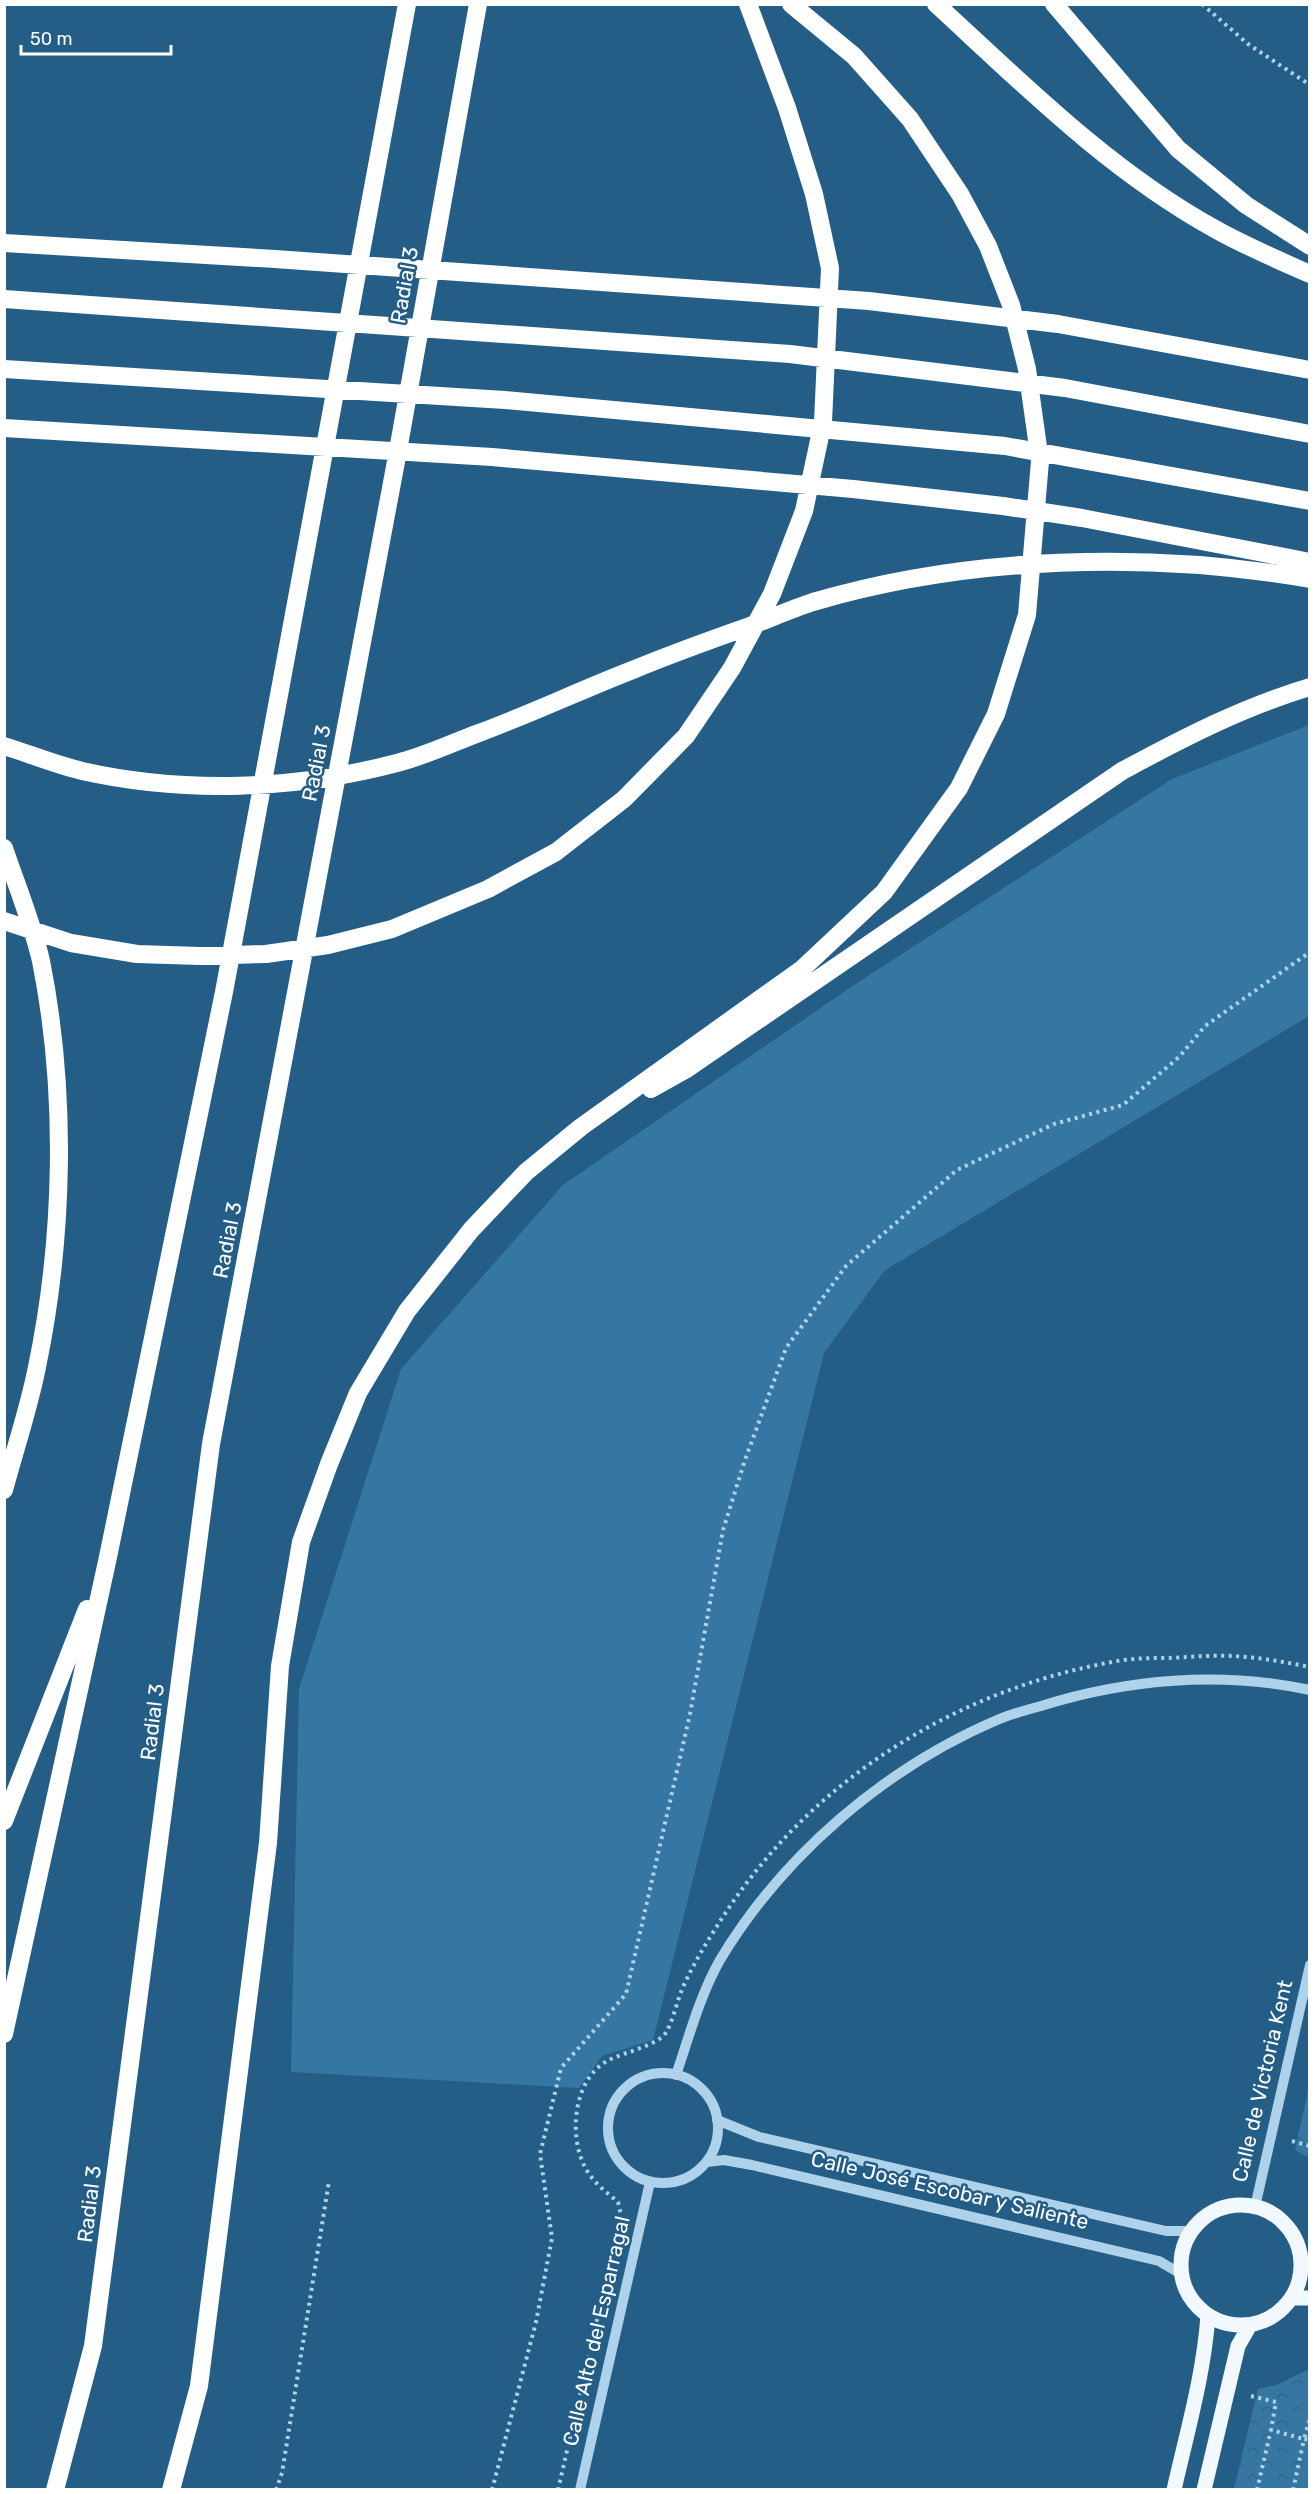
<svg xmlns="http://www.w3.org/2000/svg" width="1314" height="2494" font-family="Rubik,sans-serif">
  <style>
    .green { fill: #3577a2 }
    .park { fill: url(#park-crowns) }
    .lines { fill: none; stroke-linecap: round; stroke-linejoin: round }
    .path { stroke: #aed2e9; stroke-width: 4; stroke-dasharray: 3 4.5; stroke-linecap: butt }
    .minor { stroke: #aed2e9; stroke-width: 10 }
    .major { stroke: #f1f8fe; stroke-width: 15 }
    .highway { stroke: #fff; stroke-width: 18 }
    .labels { text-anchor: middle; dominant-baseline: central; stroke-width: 5; stroke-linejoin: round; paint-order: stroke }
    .street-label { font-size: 21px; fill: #fff; stroke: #245e86 }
  </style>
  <defs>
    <pattern id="park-crowns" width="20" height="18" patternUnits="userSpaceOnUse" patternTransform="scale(1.5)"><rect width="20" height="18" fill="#3577a2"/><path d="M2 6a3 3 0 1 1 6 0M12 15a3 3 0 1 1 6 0" fill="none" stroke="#425f73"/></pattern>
  </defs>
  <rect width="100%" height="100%" fill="#245e86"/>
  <path class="green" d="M1309,725V1016L885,1270L824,1353L653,2040L602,2056L579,2088L291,2072L299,1689L401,1369L563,1185L854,985L1172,779Z"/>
  <path class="park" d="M1309,2087L1310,2158H1309L1295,2150Z
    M1309,2369V2489H1234L1258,2389L1277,2385Z"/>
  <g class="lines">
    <path class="path" d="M1202,4L1248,44L1310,85
      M1292,2141L1310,2146
      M1251,2396L1276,2402L1271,2430
      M276,2490L282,2473L329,2181
      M492,2490L536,2322L552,2238L540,2154L561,2068L626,1994L690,1714L723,1530L745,1460L786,1348L846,1266L957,1170L1054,1124L1123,1105L1179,1057L1205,1026L1310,952
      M558,2490L621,2215L618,2202C606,2192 594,2183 586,2169C568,2137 573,2080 607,2061C623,2052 659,2046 667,2031C674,2017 677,2001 683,1987C693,1965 706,1943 719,1923C806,1784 952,1691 1112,1662C1131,1658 1150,1658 1169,1658C1190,1657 1211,1655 1232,1656C1258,1657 1284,1662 1310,1667
      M1257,2490L1271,2430L1304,2439L1310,2418
      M1293,2490L1304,2439L1310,2440"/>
    <path class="minor" d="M608 2128a55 55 0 1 1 110 0a55 55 0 1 1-110 0Z
      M676,2075C689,2037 700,1995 720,1960C783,1855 885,1768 997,1720C1011,1714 1026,1710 1041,1706C1127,1679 1220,1671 1310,1690
      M717,2120L759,2137L1166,2231H1191
      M707,2162L724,2160L752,2165L1159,2261L1181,2274
      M1255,2207L1310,1965
      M580,2490L650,2182"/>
    <path class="major" d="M1181 2265a60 60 0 1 1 120 0a60 60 0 1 1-120 0Z
      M1291,2298H1310
      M1174,2490C1187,2432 1204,2374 1208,2315
      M1204,2490L1238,2346L1250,2325"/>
    <path class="highway" d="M936,4C1024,85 1110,171 1215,229C1245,246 1278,260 1310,274
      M1054,4L1178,149L1246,205L1310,246
      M4,243L275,259L869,301L1058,324L1310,370
      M4,299L790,354L1065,388L1310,434
      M4,369L505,400L1005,446L1310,501
      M4,428L492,457L853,489L1003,506L1082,518L1310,562
      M4,746C30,754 56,765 82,771C185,794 294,790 397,763C425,756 452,743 479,733C530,714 579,691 630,671C669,655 710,640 750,626C771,618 792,609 813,602C969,556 1150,551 1310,579
      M4,848C16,884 33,925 41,961C67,1091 64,1237 37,1367C29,1408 15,1449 4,1490
      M4,921L71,943L137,954L200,956L266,954L328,945L392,929L488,889L556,852L624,799L686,736L732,668L772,594L804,511L823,422L830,268L814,194L787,108L748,4
      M651,1089L685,1070L1122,771C1183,738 1243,707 1310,687
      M4,1821L87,1609
      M4,2034L108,1557L224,992L407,4
      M55,2490L93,2346L211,1444L395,467L478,4
      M171,2490L199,2386L268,1843L280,1666L301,1542L329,1464L358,1393L407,1311L471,1230L526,1172L581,1127L802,969L884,892L959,788L996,714L1027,615L1040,461L1027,369L1011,305L988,246L960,194L910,119L854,56L791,4"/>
  </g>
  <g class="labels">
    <g class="street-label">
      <text transform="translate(404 285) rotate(-80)">Radial 3</text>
      <text transform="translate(316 763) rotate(-79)">Radial 3</text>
      <text transform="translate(227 1240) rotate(-79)">Radial 3</text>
      <text transform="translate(152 1722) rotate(-83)">Radial 3</text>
      <text transform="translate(1262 2081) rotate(-77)">Calle de Victoria Kent</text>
      <text transform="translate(950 2190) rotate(13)">Calle José Escobar y Saliente</text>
      <text transform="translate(89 2204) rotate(-83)">Radial 3</text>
      <text transform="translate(596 2331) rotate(-77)">Calle Alto del Esparragal</text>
    </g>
  </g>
  <rect width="1314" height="2494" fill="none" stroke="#ffffff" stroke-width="12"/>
  <path d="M21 45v9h150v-9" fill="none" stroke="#ffffff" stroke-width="3"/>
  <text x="30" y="45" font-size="18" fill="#ffffff" stroke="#245e86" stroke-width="4.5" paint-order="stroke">50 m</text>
</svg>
